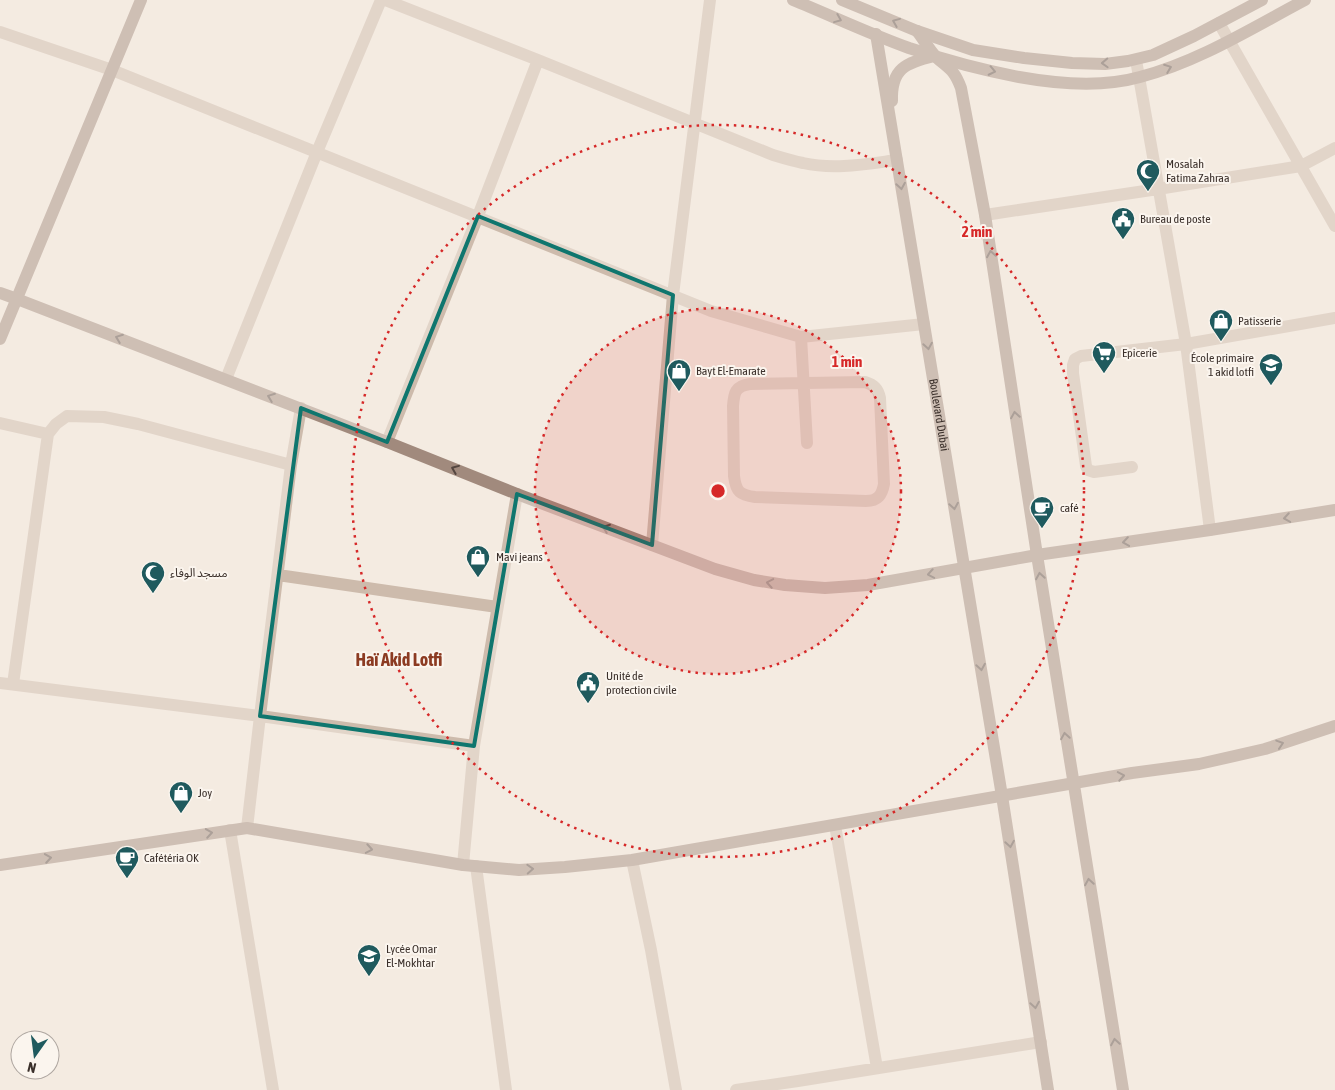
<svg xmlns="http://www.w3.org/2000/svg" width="1335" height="1090" font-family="'Asap Condensed','Noto Sans Arabic',sans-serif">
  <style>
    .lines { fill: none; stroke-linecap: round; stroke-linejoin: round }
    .street { stroke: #cdbbac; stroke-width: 12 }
    .secondary { stroke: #a18a7d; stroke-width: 12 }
    .oneway { stroke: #544640 }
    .marked { fill: none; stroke: #0f766e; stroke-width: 4; stroke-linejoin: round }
    .ring { fill: none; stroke: #d62828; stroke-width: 2.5; stroke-dasharray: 2.5 5 }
    .labels { text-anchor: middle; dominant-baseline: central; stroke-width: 4; stroke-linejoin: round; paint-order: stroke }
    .poi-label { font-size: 12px; fill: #3b302b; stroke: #fbf5ee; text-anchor: start }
    .street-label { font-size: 12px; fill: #3b302b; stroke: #fbf5ee }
    .district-label { font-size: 18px; font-weight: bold; fill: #8c3b22; stroke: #fbf5ee }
    .centre { fill: #d62828; stroke: #fbf5ee; stroke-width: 2.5 }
    .ring-label { font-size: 15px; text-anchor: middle; font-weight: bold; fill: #d62828; stroke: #fbf5ee; stroke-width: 4; stroke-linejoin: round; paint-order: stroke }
  </style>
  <rect width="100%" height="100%" fill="#f4ebe1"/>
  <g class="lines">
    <path class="street" d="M385,0L538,60L773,155C783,158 793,161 803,163C834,170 866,164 897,160
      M1219,23L1335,226
      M0,32L112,70L711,311L801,337L924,324
      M1136,60L1186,344L1210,530
      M985,215L1158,189L1301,166L1335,148
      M801,337L807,443
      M226,379L317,152L381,0
      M865,382C874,385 878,388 880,398L884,484C882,495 878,501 866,501L755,497C740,495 736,492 734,476L733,406C734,393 735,386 750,384Z
      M0,423L48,434
      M387,442L478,216L538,60
      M1132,467L1094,472L1088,470L1086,466L1073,373V365L1075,359L1081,356L1186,344L1335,318
      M652,545L673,295L710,0
      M278,575L497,607
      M0,683L260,716L474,746
      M13,684L48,434L56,424L67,416L104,417L138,424L291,465
      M835,825L877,1068
      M247,828L260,716L291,465L301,408
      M230,830L273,1090
      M632,860L651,950L676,1090
      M463,865L474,746L517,494
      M476,866L506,1090
      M736,1090L798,1081L1041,1042"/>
    <g class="secondary">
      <path d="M793,0C832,16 870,34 909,48C945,60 982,70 1019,77C1058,84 1101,88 1140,77C1198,62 1252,28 1305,0"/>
      <path d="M842,0L917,31L973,50L1024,58L1072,63L1105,64L1128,61L1153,55L1194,36L1262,0"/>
      <path d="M917,31C923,39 929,49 936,57C949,69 954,69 961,88L985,215L1037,555L1123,1090"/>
      <path id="s1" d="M876,34L1002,796L1048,1090"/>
      <path d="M892,101C891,68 906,63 934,56"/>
      <path d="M0,293L17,299L387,442L517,494L715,569L754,580L785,585L825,588L868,585L1037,555L1210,530L1335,510"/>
      <path d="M0,339L141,0"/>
      <path d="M0,865L247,828L463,865L519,870L565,867L632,860L1132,773L1199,764L1265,749L1335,726"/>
    </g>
  </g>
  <defs><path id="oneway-chevron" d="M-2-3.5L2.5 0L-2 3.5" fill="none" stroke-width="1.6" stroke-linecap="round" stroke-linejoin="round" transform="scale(1.25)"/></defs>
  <g class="oneway">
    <use href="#oneway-chevron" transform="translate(838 19) rotate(22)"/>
    <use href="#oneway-chevron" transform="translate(896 22) rotate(-158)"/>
    <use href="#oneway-chevron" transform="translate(1105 63) rotate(178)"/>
    <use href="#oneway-chevron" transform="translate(1168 68) rotate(-21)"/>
    <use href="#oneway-chevron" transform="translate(992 71) rotate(12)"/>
    <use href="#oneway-chevron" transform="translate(901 186) rotate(81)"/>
    <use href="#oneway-chevron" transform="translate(991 254) rotate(-99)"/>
    <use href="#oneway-chevron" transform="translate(119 338) rotate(-159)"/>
    <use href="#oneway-chevron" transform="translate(928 346) rotate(81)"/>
    <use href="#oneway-chevron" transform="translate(271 397) rotate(-159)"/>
    <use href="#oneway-chevron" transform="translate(1015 415) rotate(-99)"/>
    <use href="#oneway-chevron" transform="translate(455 469) rotate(-158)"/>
    <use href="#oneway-chevron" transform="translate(954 506) rotate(81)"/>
    <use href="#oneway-chevron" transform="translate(1287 518) rotate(171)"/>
    <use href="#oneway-chevron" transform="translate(606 528) rotate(-159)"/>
    <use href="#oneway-chevron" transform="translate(1126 542) rotate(172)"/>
    <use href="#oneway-chevron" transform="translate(931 574) rotate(170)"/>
    <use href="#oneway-chevron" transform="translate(1040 576) rotate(-99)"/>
    <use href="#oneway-chevron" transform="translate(770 583) rotate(-170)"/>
    <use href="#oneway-chevron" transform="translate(981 667) rotate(81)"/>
    <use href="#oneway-chevron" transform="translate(1065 736) rotate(-99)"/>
    <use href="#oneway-chevron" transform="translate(1280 744) rotate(-18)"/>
    <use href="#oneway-chevron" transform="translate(1121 776) rotate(-10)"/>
    <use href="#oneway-chevron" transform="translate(209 833) rotate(-9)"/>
    <use href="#oneway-chevron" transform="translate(1010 844) rotate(81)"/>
    <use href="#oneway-chevron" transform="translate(369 849) rotate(10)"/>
    <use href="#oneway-chevron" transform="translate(48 858) rotate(-9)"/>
    <use href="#oneway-chevron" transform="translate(530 869) rotate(-3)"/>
    <use href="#oneway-chevron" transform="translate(1089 882) rotate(-99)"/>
    <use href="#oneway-chevron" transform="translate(1035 1005) rotate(81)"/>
    <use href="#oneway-chevron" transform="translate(1115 1042) rotate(-99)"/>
  </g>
  <path d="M0 0H1335V1090H0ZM478,216L673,295L652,545L517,494L474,746L260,716L301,408L387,442Z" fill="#f4ebe1" fill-opacity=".55" fill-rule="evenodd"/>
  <path class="marked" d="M478,216L673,295L652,545L517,494L474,746L260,716L301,408L387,442Z"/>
  <circle cx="718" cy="491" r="183" fill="#d62828" fill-opacity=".12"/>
  <g class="ring">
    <circle cx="718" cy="491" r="183"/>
    <circle cx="718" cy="491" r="366"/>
  </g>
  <defs>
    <g id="mosque-pin" transform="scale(1.25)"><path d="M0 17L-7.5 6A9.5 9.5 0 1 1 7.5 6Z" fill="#1f5a5e" stroke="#fbf5ee"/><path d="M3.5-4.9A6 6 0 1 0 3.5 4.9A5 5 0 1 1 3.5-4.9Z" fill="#fff"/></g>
    <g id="civic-pin" transform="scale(1.25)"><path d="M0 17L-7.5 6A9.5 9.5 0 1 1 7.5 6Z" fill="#1f5a5e" stroke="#fbf5ee"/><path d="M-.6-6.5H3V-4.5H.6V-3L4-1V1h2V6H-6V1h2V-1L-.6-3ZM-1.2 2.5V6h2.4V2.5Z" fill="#fff"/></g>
    <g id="shop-pin" transform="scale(1.25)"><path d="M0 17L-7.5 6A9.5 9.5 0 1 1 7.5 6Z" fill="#1f5a5e" stroke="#fbf5ee"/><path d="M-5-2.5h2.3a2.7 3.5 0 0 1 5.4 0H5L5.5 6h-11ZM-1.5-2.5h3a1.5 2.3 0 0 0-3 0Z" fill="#fff"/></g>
    <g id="supermarket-pin" transform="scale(1.25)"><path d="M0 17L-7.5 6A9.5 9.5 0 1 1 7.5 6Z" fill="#1f5a5e" stroke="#fbf5ee"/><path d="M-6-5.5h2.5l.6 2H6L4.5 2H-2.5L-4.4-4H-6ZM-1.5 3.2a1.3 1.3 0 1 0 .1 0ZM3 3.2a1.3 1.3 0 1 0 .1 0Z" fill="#fff"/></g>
    <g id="school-pin" transform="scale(1.25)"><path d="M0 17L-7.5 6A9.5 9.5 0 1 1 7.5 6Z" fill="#1f5a5e" stroke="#fbf5ee"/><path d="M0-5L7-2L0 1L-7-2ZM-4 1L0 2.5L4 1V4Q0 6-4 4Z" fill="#fff"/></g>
    <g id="cafe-pin" transform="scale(1.25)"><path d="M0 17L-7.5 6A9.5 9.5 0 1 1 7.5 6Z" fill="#1f5a5e" stroke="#fbf5ee"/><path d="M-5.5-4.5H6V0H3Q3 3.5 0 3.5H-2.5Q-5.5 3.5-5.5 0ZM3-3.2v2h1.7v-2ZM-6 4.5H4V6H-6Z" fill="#fff"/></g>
  </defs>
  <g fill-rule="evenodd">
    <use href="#mosque-pin" x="1148" y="171"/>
    <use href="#civic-pin" x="1123" y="219"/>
    <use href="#shop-pin" x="1221" y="321"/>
    <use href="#supermarket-pin" x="1104" y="353"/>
    <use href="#school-pin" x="1271" y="365"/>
    <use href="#shop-pin" x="679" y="371"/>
    <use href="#cafe-pin" x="1042" y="508"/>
    <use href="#shop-pin" x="478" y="557"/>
    <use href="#mosque-pin" x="153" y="573"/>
    <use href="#civic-pin" x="588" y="683"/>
    <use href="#shop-pin" x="181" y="793"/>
    <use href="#cafe-pin" x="127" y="858"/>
    <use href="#school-pin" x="369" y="956"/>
  </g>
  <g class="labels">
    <g class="poi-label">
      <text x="1166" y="164">Mosalah<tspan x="1166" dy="14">Fatima Zahraa</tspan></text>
      <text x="1140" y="219">Bureau de poste</text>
      <text x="1238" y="321">Patisserie</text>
      <text x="1122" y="353">Epicerie</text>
      <text x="1254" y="358" text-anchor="end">École primaire<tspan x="1254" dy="14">1 akid lotfi</tspan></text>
      <text x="696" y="371">Bayt El-Emarate</text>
      <text x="1060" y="508">café</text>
      <text x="496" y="557">Mavi jeans</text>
      <text x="170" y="573">مسجد الوفاء</text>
      <text x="606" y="676">Unité de<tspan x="606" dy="14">protection civile</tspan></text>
      <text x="198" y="793">Joy</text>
      <text x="144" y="858">Cafétéria OK</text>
      <text x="386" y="949">Lycée Omar<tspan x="386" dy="14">El-Mokhtar</tspan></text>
    </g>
    <g class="street-label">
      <text stroke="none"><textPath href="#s1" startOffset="386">Boulevard Dubai</textPath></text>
    </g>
    <g class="district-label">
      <text x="399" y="659">Haï Akid Lotfi</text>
    </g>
  </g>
  <circle cx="718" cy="491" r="8" class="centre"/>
  <g class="ring-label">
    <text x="977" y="237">2 min</text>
    <text x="847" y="367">1 min</text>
  </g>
  <g transform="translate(35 1055) rotate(194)"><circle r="24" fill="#fbf5ee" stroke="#aea6a0"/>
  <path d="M0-4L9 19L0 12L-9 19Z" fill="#1f5a5e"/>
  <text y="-8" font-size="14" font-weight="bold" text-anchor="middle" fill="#3b302b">N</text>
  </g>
</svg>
